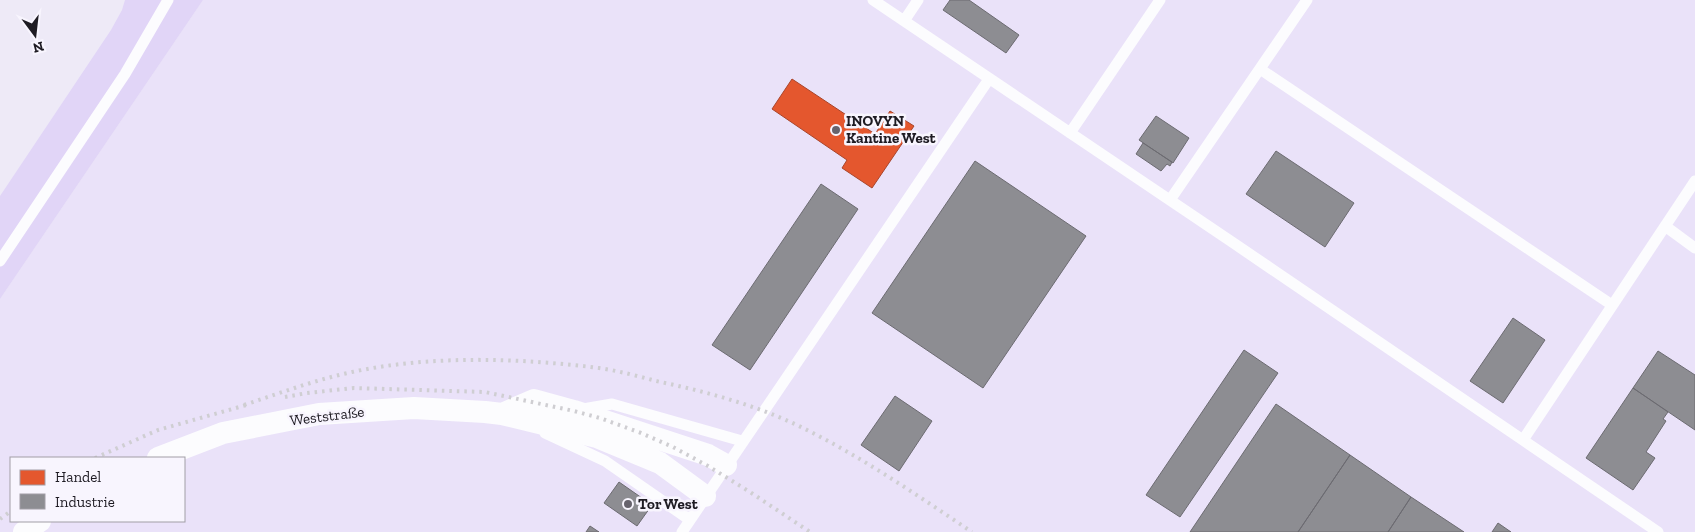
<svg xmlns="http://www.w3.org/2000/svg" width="1695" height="532" font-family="'Zilla Slab',serif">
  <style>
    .built { fill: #eae2f9; fill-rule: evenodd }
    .green { fill: #e1d5f7 }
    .shops { fill: #e4572e; stroke: #a9452b }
    .industry { fill: #8d8d92; stroke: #6c6b71 }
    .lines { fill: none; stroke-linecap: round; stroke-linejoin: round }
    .service { stroke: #fcfcfe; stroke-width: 11 }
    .minor { stroke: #fcfcfe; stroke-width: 22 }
    .rail { stroke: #cfced2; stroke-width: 4; stroke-dasharray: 2.5 5; stroke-linecap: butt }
    .poi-dot { fill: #67636d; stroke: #f8f5fe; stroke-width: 2 }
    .labels { text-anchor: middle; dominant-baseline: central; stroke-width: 5; stroke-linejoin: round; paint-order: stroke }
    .poi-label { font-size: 15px; font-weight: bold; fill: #1e1b23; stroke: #f8f5fe; text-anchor: start }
    .street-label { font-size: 15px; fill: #1e1b23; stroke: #f8f5fe }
  </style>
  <rect width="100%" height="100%" fill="#eeeaf7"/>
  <path class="built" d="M203,0H1695V532H0V299ZM11,458H184V521H11Z"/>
  <path class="green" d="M125,0H203L0,299V196L111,30L122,10Z"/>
  <path class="shops" d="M792,79L875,134L890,111L914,126L872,188L842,168L847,160L772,109Z"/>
  <path class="industry" d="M950,0H969L1019,35L1006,53L943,10Z
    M1156,116L1189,138L1173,163L1139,140Z
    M1143,143L1172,162L1170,166L1167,164L1161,171L1136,154Z
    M1276,151L1354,203L1325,247L1246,194Z
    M975,161L1086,236L983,388L872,313Z
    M821,184L858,209L750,370L712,345Z
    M1513,318L1545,340L1503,403L1470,381Z
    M1244,350L1278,373L1180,517L1146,495Z
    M1658,351L1695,375V430L1633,388Z
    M1633,388L1668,412L1663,419L1666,421L1646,452L1655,458L1633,490L1586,458Z
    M895,396L932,421L899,471L861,445Z
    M1276,404L1350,455L1298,532H1190Z
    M1350,455L1411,497L1388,532H1298Z
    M619,482L652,505L637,526L604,503Z
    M1411,497L1464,532H1388Z
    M1498,523L1511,532H1492Z
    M590,526L599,532H586Z"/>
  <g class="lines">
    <path class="service" d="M873,0L1232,242L1658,532
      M904,21L918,0
      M1260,69L1612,305
      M1070,133L1160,0
      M1170,200L1307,0
      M1665,226L1695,248
      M0,261L125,74L168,0
      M583,409L612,404L742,441
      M545,433L605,461L690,520
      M1523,440L1695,181
      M682,532L989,79"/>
    <path class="minor" d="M502,414L534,400L574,411L708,455L726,465
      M158,458L223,433L319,414L414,408L485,412L502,414L597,437L660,463L705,496
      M24,532L40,521"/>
    <path class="rail" d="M285,397L307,393L354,388L485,392L574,411L600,418L641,433L673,447L708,466L750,492L810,532
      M244,405C280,393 315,380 352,372C431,355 520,358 599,368C619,371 638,376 656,381C708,392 760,406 807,430C865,459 918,496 972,532
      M95,458L158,430L250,404
      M0,519L11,511"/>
  </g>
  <g class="poi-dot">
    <circle cx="836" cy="130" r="5"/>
    <circle cx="628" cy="504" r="5"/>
  </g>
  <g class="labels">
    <g class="poi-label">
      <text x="846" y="121">INOVYN<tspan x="846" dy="17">Kantine West</tspan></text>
      <text x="638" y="504">Tor West</text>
    </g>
    <g class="street-label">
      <text transform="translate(327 416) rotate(-7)">Weststraße</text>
    </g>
  </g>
  <rect x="10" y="457" width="175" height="65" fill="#f8f5fe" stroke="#a19ea6"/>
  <rect x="20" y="470" width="25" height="15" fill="#e4572e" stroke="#a19ea6"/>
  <text x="55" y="482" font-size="15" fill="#1e1b23">Handel</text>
  <rect x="20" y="494" width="25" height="15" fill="#8d8d92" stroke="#a19ea6"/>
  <text x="55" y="507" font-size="15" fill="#1e1b23">Industrie</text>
  <g transform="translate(35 35) rotate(165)" stroke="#f8f5fe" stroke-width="4" paint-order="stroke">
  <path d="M0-4L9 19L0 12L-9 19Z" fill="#1e1b23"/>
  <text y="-8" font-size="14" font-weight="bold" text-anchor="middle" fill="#1e1b23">N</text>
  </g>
</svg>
